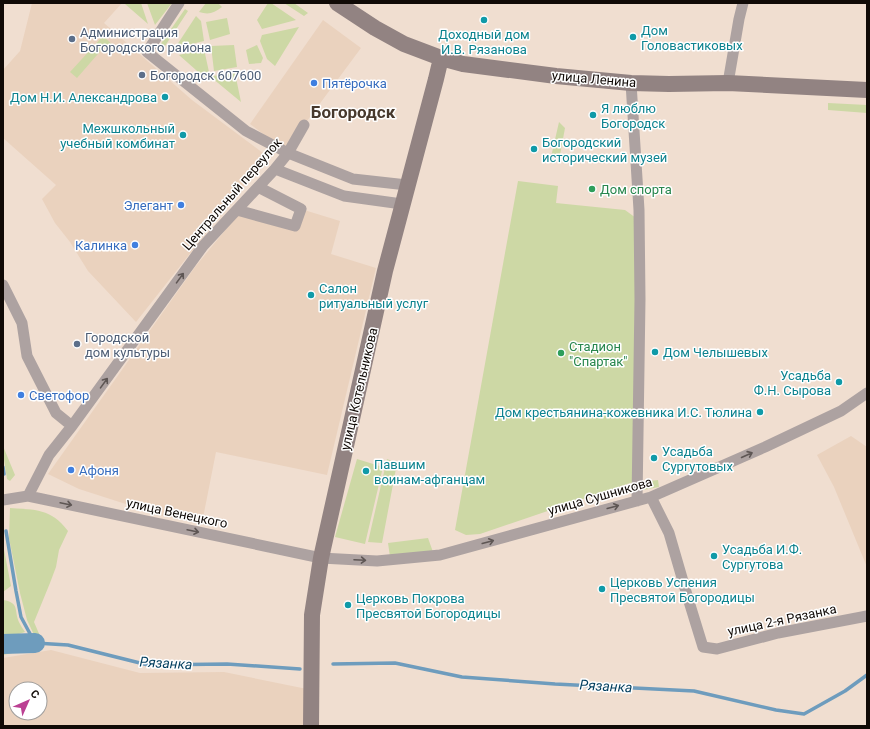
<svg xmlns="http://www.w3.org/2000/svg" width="870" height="729" font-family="Roboto,sans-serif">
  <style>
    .built { fill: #ead2be; fill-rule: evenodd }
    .green { fill: #cdd8a5 }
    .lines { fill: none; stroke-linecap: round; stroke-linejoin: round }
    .stream { stroke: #6e9cbd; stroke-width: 3.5 }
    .river { stroke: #6e9cbd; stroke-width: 20 }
    .street { stroke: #ada2a1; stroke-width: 11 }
    .secondary { stroke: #928382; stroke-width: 16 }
    .oneway { stroke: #5e5654 }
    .culture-dot { fill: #0f9aa8; stroke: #fff; stroke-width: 1.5 }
    .service-dot { fill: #5c6f8a; stroke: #fff; stroke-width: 1.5 }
    .shop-dot { fill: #3f7fe0; stroke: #fff; stroke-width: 1.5 }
    .leisure-dot { fill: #2e9e5b; stroke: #fff; stroke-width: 1.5 }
    .labels { text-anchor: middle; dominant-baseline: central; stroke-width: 3; stroke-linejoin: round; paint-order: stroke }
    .culture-label { font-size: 13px; fill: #0d838f; stroke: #fff; text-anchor: start }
    .service-label { font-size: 13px; fill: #4e5e75; stroke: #fff; text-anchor: start }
    .street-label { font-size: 13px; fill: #100a06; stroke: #fff }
    .shop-label { font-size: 13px; fill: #366cbe; stroke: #fff; text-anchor: start }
    .leisure-label { font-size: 13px; fill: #27864d; stroke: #fff; text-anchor: start }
    .water-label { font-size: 14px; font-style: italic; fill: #003d5d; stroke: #fff }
    .district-label { font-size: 17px; font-weight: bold; fill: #47392d; stroke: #fff }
  </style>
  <rect width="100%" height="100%" fill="#f0ded0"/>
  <path class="built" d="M32,3H122L104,23L192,100L267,156L136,322L88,271L70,242L55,223L42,199L56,185L3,138V70L20,51Z
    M323,20L361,48L304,125L288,153L250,124Z
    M301,209L340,221L331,254L376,268L327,475L216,452L202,523L163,516L79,489L48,474L195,267L241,211L295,226Z
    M851,436L867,447V567L834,487L817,455Z
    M51,650L140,673L224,672L307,689L306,726H3V658ZM16,689H40V713H16Z"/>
  <path class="green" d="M126,3H141L148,24L125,4Z
    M147,3H172L155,25Z
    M206,3H218L222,7C214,13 209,15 199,12Z
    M268,3H271L296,20L262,29L257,20Z
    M284,3H294L308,13L304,16Z
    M185,9L188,11L165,46L160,45Z
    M196,16L201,21L204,41L175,48Z
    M227,18L230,34L210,40L206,22Z
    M299,27L275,66L267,59L260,41L262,35Z
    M103,36L116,48L111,53L104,47L77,78L70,72Z
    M234,45L237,67L214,71L211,46Z
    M257,45L263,58L261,63L249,64L246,50Z
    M204,49L209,72L205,78L179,55Z
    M235,73L241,102L212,78L213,76Z
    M828,103L867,105V113L828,110Z
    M559,122L565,128L560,155L551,157Z
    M518,181L558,186L556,203L625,210L636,218L633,482L480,534L466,535L455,530Z
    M3,446L15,475L10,481L7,479L3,453Z
    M357,459L383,467L365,544L335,537Z
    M387,459L397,463L382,543L368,542Z
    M658,480L659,487L643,490L641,482Z
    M10,508C35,510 51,508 68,531L59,550L56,567L50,583L34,622L40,636L36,639L27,620L20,593L9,538Z
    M428,538L433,552L390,557L388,543Z
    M3,544L11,586L3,592Z
    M3,600C21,603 13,611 20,624C21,626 23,629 25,632L3,639Z
    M3,640L6,644L21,643L29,645L31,649L3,655Z"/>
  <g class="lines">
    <path class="stream" d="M3,467L4,474
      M6,531L16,591L21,617L35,643L68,645L148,665L227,664L300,669
      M333,664L395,663L462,677L555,684L694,691L776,710L804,714L845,691L867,675"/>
    <path class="river" d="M3,644L35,643"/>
    <path class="street" d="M179,3L147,52L246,131L288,153L353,179L407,185
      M631,83L639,210L640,299L637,501
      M728,83L739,19L743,3
      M275,169L344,196L402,204
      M237,210L295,226L301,209L258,187
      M3,285L22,323L27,356L56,413L72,426
      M28,496L49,455L72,426L203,246L275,169L288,153L304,125
      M651,497L669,533L687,595L703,647L717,649L778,633L867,616
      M3,500L28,496L321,558L377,561L440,555L651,497L765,447L841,411L867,393"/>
    <path class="secondary" d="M337,3L375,28L404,44L441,58L463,64L556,76L631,83L669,84L728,83L867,90
      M311,726L312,615L321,558L385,271L436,79L441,58"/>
  </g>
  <defs><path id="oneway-shaft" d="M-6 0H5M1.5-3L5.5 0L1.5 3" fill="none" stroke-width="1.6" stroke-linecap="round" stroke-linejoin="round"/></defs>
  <g class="oneway">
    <use href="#oneway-shaft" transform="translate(180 278) rotate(-54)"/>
    <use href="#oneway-shaft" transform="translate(104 383) rotate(-54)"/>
    <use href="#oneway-shaft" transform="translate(747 455) rotate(-24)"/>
    <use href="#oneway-shaft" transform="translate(66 504) rotate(12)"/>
    <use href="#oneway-shaft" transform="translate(613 507) rotate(-15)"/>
    <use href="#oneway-shaft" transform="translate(193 531) rotate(12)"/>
    <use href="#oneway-shaft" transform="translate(488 542) rotate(-15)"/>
    <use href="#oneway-shaft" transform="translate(360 560) rotate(3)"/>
  </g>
  <g class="culture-dot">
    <circle cx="484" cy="20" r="4"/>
    <circle cx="633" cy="37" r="4"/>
    <circle cx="165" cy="97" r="4"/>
    <circle cx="593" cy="115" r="4"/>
    <circle cx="183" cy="135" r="4"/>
    <circle cx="534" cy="149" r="4"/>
    <circle cx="311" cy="295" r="4"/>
    <circle cx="655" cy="352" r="4"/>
    <circle cx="839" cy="382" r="4"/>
    <circle cx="760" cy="412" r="4"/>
    <circle cx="654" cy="458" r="4"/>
    <circle cx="366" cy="471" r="4"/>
    <circle cx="714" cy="556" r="4"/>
    <circle cx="602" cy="589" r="4"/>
    <circle cx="348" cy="605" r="4"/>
  </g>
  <g class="service-dot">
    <circle cx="72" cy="39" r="4"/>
    <circle cx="142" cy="75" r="4"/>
    <circle cx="77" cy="344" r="4"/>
  </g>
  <g class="shop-dot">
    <circle cx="314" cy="83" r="4"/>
    <circle cx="181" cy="205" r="4"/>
    <circle cx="135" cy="245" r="4"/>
    <circle cx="21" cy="395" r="4"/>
    <circle cx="71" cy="470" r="4"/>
  </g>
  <g class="leisure-dot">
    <circle cx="592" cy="189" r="4"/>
    <circle cx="561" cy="353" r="4"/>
  </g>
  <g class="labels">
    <g class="culture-label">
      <text x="641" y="30">Дом<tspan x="641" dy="15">Головастиковых</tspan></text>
      <text x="484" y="34" text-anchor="middle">Доходный дом<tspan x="484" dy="15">И.В. Рязанова</tspan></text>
      <text x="157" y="97" text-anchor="end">Дом Н.И. Александрова</text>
      <text x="601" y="108">Я люблю<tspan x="601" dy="15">Богородск</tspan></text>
      <text x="175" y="128" text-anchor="end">Межшкольный<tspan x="175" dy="15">учебный комбинат</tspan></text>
      <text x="542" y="142">Богородский<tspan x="542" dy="15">исторический музей</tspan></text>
      <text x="319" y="288">Салон<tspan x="319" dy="15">ритуальный услуг</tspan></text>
      <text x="663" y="352">Дом Челышевых</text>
      <text x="831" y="375" text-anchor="end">Усадьба<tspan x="831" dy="15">Ф.Н. Сырова</tspan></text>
      <text x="752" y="412" text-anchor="end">Дом крестьянина-кожевника И.С. Тюлина</text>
      <text x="662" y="451">Усадьба<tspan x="662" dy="15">Сургутовых</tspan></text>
      <text x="374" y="464">Павшим<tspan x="374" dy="15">воинам-афганцам</tspan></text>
      <text x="722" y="549">Усадьба И.Ф.<tspan x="722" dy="15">Сургутова</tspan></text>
      <text x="610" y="582">Церковь Успения<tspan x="610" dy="15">Пресвятой Богородицы</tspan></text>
      <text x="356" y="598">Церковь Покрова<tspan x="356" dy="15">Пресвятой Богородицы</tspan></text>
    </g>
    <g class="service-label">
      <text x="80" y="32">Администрация<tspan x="80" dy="15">Богородского района</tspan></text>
      <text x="150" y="75">Богородск 607600</text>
      <text x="85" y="337">Городской<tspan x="85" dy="15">дом культуры</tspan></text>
    </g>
    <g class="street-label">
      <text transform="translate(594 79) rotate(5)">улица Ленина</text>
      <text transform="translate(232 194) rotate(-49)">Центральный переулок</text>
      <text transform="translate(359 389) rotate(-77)">улица Котельникова</text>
      <text transform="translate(600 496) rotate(-16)">улица Сушникова</text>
      <text transform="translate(177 513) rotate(12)">улица Венецкого</text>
      <text transform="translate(782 620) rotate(-12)">улица 2-я Рязанка</text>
    </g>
    <g class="shop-label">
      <text x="322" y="83">Пятёрочка</text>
      <text x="173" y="205" text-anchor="end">Элегант</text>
      <text x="127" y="245" text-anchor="end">Калинка</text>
      <text x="29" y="395">Светофор</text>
      <text x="79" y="470">Афоня</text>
    </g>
    <g class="leisure-label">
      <text x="600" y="189">Дом спорта</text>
      <text x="569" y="346">Стадион<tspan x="569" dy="15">"Спартак"</tspan></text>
    </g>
    <g class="water-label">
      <text transform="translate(166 663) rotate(3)">Рязанка</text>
      <text transform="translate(606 686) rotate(3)">Рязанка</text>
    </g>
    <g class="district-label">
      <text x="353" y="112">Богородск</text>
    </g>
  </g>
  <rect width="870" height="729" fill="none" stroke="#100a06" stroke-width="8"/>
  <g transform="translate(28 701) rotate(45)"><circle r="19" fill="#ffffff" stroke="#9f9d9b"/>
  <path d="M0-3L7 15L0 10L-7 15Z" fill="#bb4193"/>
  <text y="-6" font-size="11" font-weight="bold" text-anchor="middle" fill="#100a06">С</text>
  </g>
</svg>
